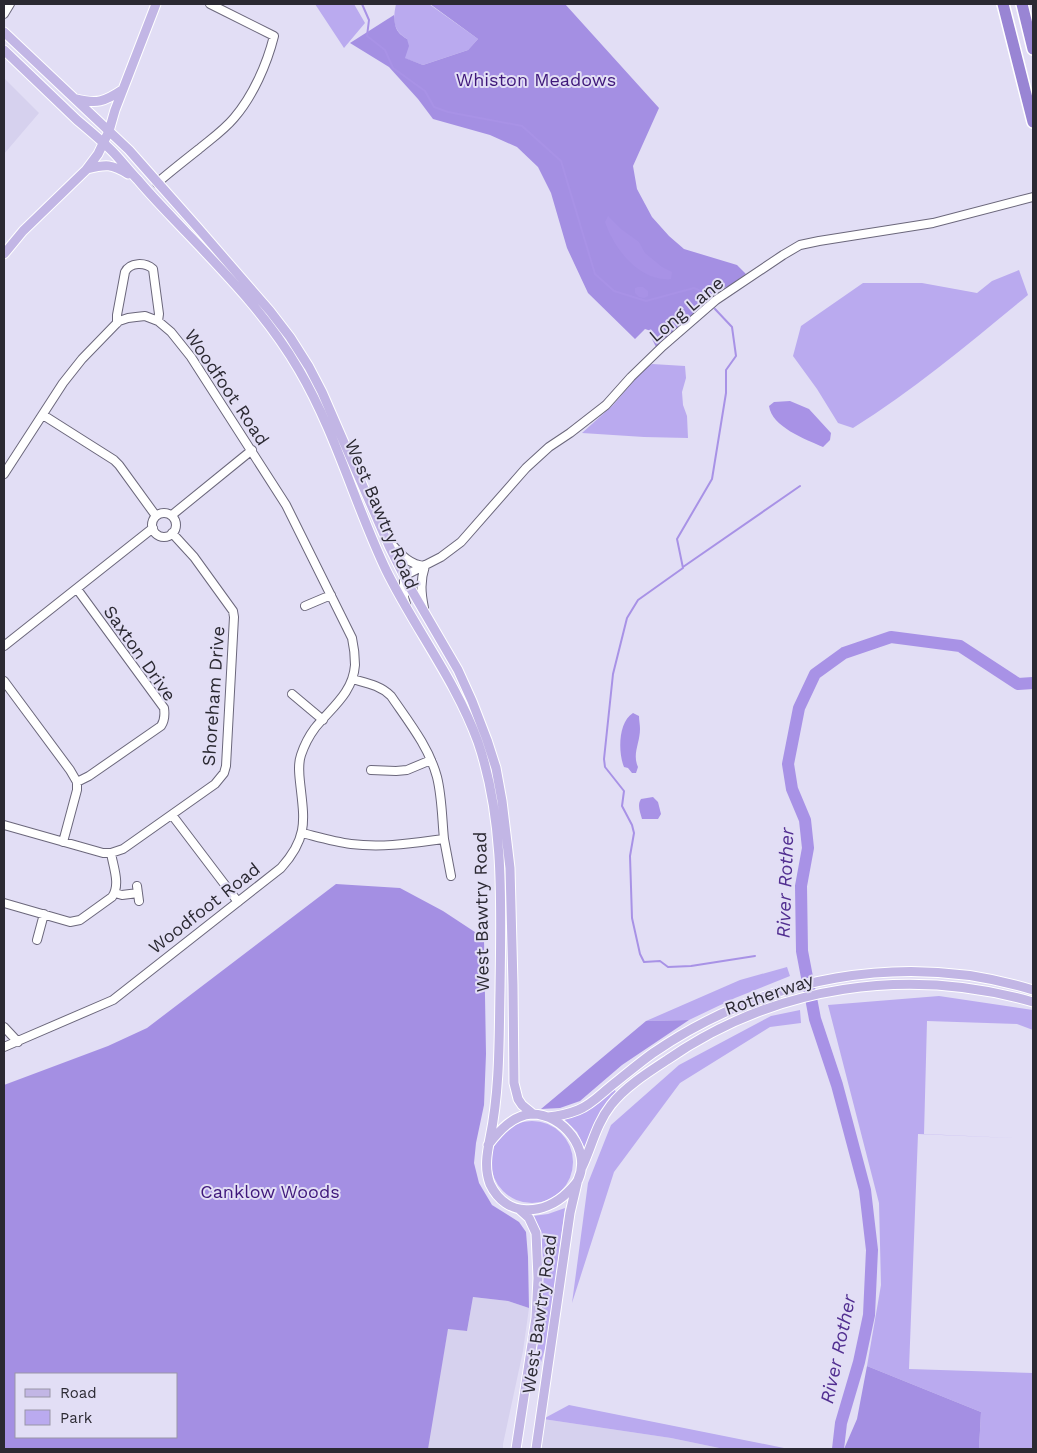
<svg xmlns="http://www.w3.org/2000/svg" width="1037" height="1453" font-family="'Work Sans',sans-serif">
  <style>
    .built { fill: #d6d1ee }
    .green { fill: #baaaef }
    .forest { fill: #a48fe3; fill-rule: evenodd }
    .water { fill: #a892e6 }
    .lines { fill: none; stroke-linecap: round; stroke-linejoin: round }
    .stream { stroke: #a892e6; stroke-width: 2 }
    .river { stroke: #a892e6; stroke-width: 12 }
    .minor-casing { stroke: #6b677b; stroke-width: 10 }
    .major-casing { stroke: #fff; stroke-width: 11 }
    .highway-casing { stroke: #fff; stroke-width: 14 }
    .minor { stroke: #fff; stroke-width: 8 }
    .major { stroke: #c2b6e5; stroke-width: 9 }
    .highway { stroke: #9985d4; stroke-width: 11 }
    .labels { text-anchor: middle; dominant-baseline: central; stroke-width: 4; stroke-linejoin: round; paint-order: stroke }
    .park-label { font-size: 18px; fill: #3f187a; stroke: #e2def5 }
    .street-label { font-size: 18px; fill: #2b2932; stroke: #e2def5 }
    .water-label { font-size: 19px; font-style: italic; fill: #522f91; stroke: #e2def5 }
  </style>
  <rect width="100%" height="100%" fill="#e2def5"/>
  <path class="built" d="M4,78L39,113L4,154Z
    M473,1297L508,1301L529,1308L523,1351L503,1444V1449H427L448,1328L467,1331Z
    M543,1419L671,1438L724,1449H539Z"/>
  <path class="green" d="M315,4H354L365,23L344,48Z
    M396,4H429L478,39L468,50L423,65L404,58L407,39C392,30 393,19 396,4Z
    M1019,270L1028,295C972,341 915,389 853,428L838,423L817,389L793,356L801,326L863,283H922L977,293L992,281Z
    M652,364L685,366L686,378L682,392L683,405L687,416L688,438L644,437L582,433L613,405L644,369Z
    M787,967L790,976L735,998L689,1020L646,1021L740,980Z
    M939,996L1033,1010V1030L1017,1024L927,1021L924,1134L1033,1139L918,1134L909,1369L1033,1373V1449H979L981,1412L867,1366L881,1285L879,1203L828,1005Z
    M800,1010L801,1023L770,1027L680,1083L614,1172L572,1303L588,1183L611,1125L679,1065L771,1016Z
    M614,1089L616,1092C600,1113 593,1125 585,1149L577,1132L564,1119L581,1113Z
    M491 1162a41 41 0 1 1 82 0a41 41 0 1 1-82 0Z
    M565,1208L547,1342L539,1369H535L540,1323L543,1278L540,1231L533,1216L548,1214Z
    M569,1405L784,1448L785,1449H724L671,1438L543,1419Z"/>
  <path class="forest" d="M430,4H565L659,108L633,166L637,189L652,217L669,236L684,249L737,265L746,274L729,286L713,292L699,310L656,347L652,339L651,331L645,329L635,339L588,293L567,248L551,193L538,167L517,147L490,135L433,119L418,99L389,67L350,43L394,15C395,28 396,32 407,39L409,46L405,58L423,65L468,50L478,39Z
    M336,884L400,888L443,911L484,938L486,1054L484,1105L476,1143L474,1163L479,1183L492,1205L519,1222L526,1232L528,1257L529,1308L508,1301L473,1297L467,1331L448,1329L428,1449H4V1085L108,1046L147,1028ZM16,1374H176V1437H16Z
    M689,1020L622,1065L580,1101L560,1108L541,1109L646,1021Z
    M867,1366L981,1412L979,1449H844L857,1419Z"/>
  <path class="water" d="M608,216L621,229L639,242L645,253L662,267L672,272L671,279C640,282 614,249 605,222Z
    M638,287H643L648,291V296L644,298L639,297L635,293V288Z
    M790,401L809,409L831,433L830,440L823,447C805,439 772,427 769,406L774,402Z
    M633,713L639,716C639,720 640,725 640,729C640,743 632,754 638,767L636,773H632L628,768L624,767C618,753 618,722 633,713Z
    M653,797L658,802L661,814L658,819H642C640,812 637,805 641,799Z"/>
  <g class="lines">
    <path class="stream" d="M362,4L369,20L367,36L385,50L393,68L425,91L434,107L448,112L522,126L561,161L595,274L614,291L646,301L694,288L705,293
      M715,309L732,327L736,356L726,370V393L712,479L677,539L683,568L638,600L627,618L613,674L604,759L605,767L624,791L622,806L632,825L634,833L630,856L632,918L640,954L644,962L660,961L668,967L691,966L755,956
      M683,567L800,486"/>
    <path class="river" d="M838,1449L841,1423L859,1362L869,1315L872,1250L865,1190L837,1085L815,1019L802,951L801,886L808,848L805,820L792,789L788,764L799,708L815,674L844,653L891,637L960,646L1018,684L1033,683"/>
    <g class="minor-casing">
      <path id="minor" d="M4,14L10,4
        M157,183C171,171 185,160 199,149C211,139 224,130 234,118C253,96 267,64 274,36L210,4
        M117,323V315L125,272C130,262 145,262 153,269L159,314L158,321
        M43,415L114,460L119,465L156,516
        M4,474L63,383L82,359L114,326L119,321L128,318L136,317L145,316L158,321L171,332L191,357L286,505L352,638C354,647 355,656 355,665C353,693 331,708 315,728C309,736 304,746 301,755C298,764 299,773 300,782C304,819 309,837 281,868L113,1000L4,1047
        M152 525a12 12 0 1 1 24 0a12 12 0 1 1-24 0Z
        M172,515L252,450
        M389,541C399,552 408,565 425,566
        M406,604L404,597V576L441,557L461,542L526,468L549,447L570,433L606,405L631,377L663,346L716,300L783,255L800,245L819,241L933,223L1033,197
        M305,606L331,595
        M424,608C421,593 420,581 425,566
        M4,646L153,528
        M4,681L70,770L77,782V790L63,842
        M292,694L323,720
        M371,770L396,771L407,770L431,760
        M77,782L89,776L161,726C165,720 165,715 164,708L77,589
        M172,815L238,902
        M4,825L103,853H111L123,849L215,784L224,773L226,766L234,617L233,611L194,557L172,533
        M302,833C318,837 335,842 351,844C383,848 413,843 444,839C442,819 442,797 437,777C429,747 408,721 391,696C380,685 366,683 352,679
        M444,839L451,876
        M137,886L139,901
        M115,893L122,895L138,893
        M4,903L70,922L80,920L112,897C121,885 113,866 111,853
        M37,940L44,914
        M4,1027L18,1042"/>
    </g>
    <g class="major-casing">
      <path id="major" d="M4,32L129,150L198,228L270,311L290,337L309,367L322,392L389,546L408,584L458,670L472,701L487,740L496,768L502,801L510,868L513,985L514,1083L518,1099L522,1105L533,1114
        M4,50C28,73 53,97 77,120C89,130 101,140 112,151C121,160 129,171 138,180C153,198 170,215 186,232C227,275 269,318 299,370C336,433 355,505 386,570C415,629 456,681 478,742C505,821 501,908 500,990C499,1039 500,1089 490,1138C487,1153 484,1168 490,1184C506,1218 544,1216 568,1192C571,1189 576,1184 578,1180C592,1150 563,1114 532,1114C513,1115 499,1131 488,1145
        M76,99C97,104 104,102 122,90
        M87,169C106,164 112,164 128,174
        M4,254L23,231L86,170L98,154L109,131L115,110L156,4
        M548,1117C558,1116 568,1114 578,1110C591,1105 601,1094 611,1086C625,1075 639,1063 653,1053C764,977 904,950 1033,990
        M582,1167C592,1146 596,1124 611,1105C625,1087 647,1073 667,1060C775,985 908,966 1033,1002
        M516,1449L536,1318L538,1278L536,1233L529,1218L519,1209
        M536,1449L570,1213L577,1183"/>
    </g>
    <g class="highway-casing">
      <path id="highway" d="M1003,4L1033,122
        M1022,4L1033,49"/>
    </g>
    <use href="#minor" class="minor"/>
    <use href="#major" class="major"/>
    <use href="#highway" class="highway"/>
  </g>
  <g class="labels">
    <g class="park-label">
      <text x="536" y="79">Whiston Meadows</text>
      <text x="270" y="1191">Canklow Woods</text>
    </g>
    <g class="street-label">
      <text transform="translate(686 309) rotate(-40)">Long Lane</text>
      <text transform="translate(227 387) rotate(56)">Woodfoot Road</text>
      <text transform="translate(382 514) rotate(67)">West Bawtry Road</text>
      <text transform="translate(140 653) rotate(55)">Saxton Drive</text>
      <text transform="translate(213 696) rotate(-86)">Shoreham Drive</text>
      <text transform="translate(204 908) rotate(-38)">Woodfoot Road</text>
      <text transform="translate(481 912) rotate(-91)">West Bawtry Road</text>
      <text transform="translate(769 994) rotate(-19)">Rotherway</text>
      <text transform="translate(539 1314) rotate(-82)">West Bawtry Road</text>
    </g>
    <g class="water-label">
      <text transform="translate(785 883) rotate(-88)">River Rother</text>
      <text transform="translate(838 1349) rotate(-78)">River Rother</text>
    </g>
  </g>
  <rect width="1037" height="1453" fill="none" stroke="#2b2932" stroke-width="10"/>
  <rect x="15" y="1373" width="162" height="65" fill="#e2def5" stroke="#9996a7"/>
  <rect x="25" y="1389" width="25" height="8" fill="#c2b6e5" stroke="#9996a7"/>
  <text x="60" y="1398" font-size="15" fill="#2b2932">Road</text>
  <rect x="25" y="1410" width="25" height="15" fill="#baaaef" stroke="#9996a7"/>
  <text x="60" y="1423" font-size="15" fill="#2b2932">Park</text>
</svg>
